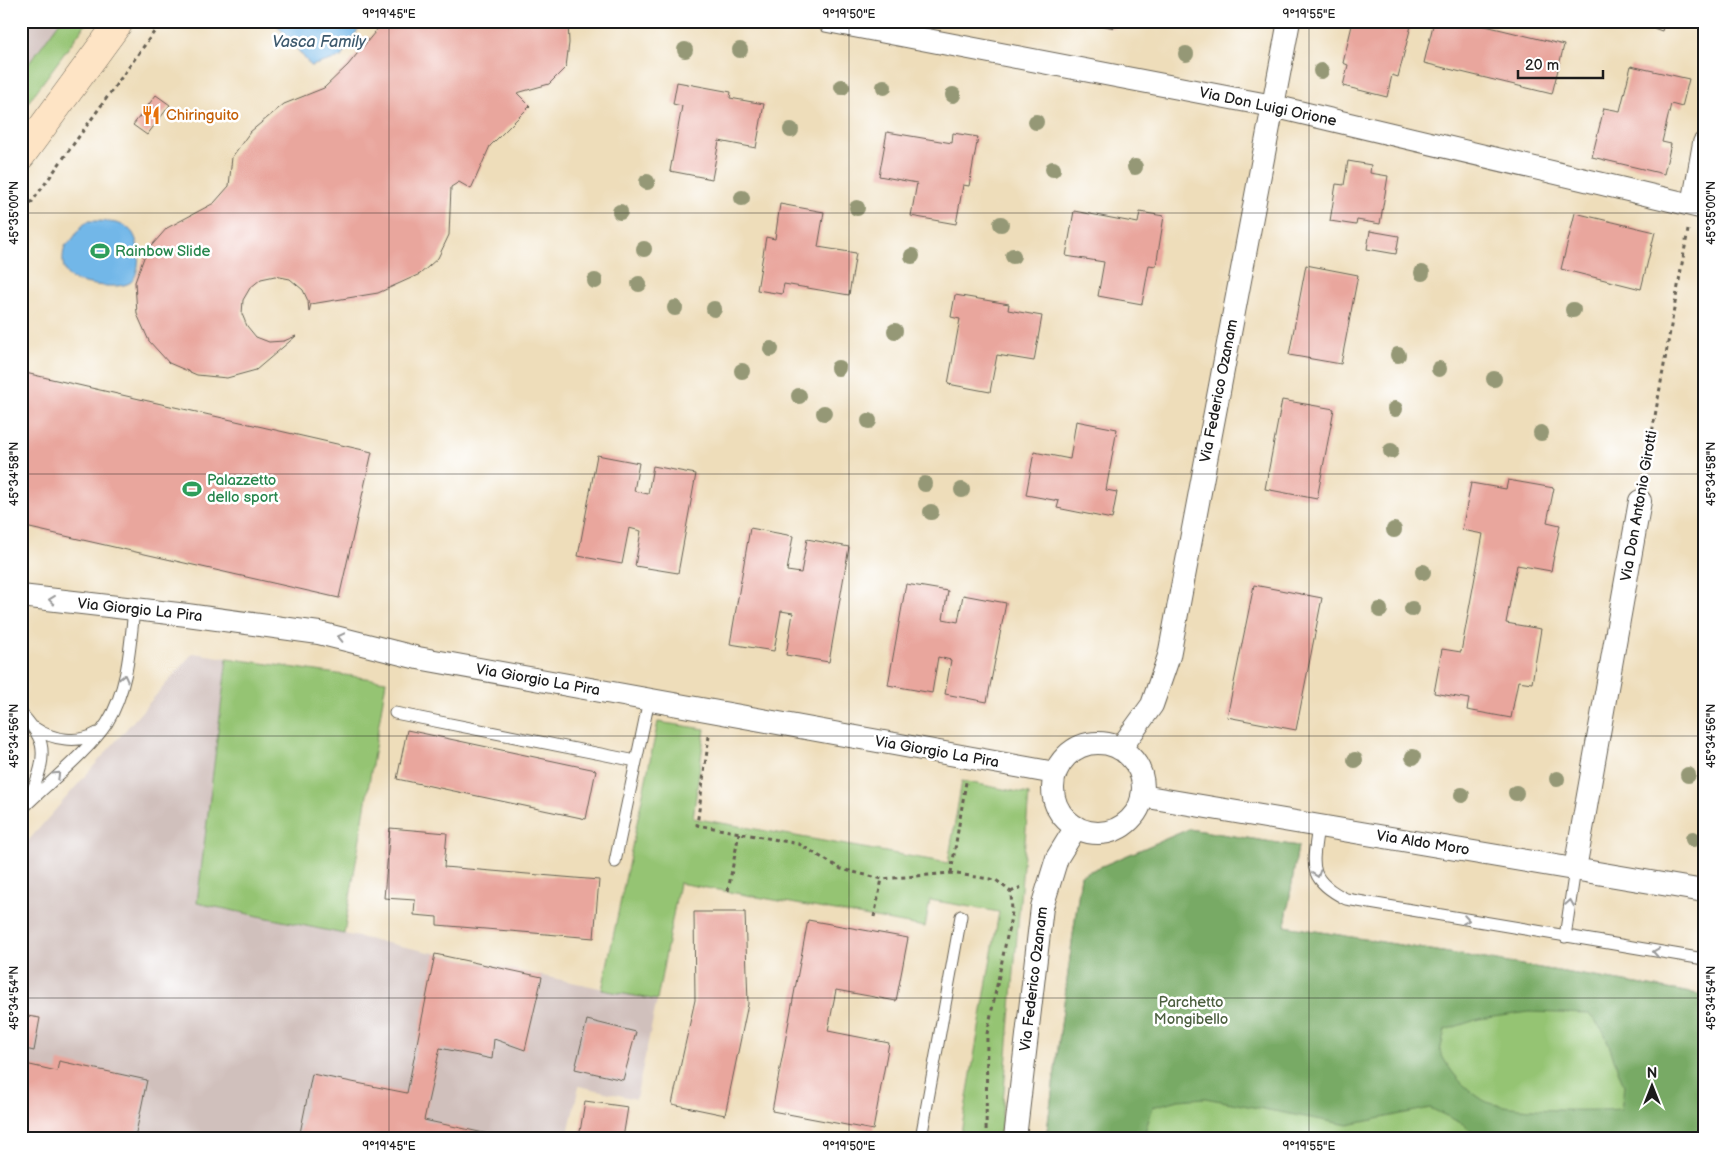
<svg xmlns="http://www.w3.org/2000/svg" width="1725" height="1159" font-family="'Balsamiq Sans',sans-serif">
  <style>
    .industrial { fill: #d0c0bc }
    .green { fill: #95c473; stroke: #587048 }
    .forest { fill: #78aa65; stroke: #4a6340; fill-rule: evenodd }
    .water { fill: #72b7e8; stroke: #476a82 }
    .building { fill: #e9a69d }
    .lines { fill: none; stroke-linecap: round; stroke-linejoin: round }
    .lane-casing { stroke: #666053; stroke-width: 13 }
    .street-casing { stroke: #666053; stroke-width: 24 }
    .secondary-casing { stroke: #666053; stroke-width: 29 }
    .path { stroke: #666053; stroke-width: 3; stroke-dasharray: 4 4; stroke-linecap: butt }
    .lane { stroke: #fff; stroke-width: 11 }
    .street { stroke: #fff; stroke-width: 22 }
    .secondary { stroke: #fee4c5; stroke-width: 28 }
    .tree { fill: #959876 }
    .oneway { stroke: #999 }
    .ticks { fill: none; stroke: #1c1c1c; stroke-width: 1; stroke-opacity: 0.45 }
    .labels { text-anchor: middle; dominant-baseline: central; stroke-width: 5; stroke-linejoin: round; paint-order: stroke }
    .street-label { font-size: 15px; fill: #1c1c1c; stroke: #fff }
    .food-label { font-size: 15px; fill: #c56008; stroke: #fff; text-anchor: start }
    .leisure-label { font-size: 15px; fill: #27864d; stroke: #fff; text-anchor: start }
    .park-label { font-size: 15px; fill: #4c5f3f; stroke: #fff }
    .water-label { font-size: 16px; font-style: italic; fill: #3e5a6e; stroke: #fff }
    .neatline { fill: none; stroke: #1c1c1c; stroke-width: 2 }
    .ticks-label { font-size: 12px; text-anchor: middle; fill: #1c1c1c }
  </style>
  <rect width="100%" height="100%" fill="#fff"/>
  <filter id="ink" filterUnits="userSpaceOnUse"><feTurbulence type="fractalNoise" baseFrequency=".02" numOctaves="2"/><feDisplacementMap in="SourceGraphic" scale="10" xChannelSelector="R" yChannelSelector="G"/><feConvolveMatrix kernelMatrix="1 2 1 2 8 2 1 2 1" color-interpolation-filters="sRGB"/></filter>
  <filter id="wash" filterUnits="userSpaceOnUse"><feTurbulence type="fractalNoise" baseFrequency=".0096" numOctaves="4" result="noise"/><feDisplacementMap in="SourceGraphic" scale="20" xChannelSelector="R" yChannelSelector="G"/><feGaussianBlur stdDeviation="1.12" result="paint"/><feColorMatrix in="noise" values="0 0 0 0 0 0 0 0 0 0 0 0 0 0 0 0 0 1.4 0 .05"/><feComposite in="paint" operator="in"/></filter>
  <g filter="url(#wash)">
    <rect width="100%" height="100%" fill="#eeddba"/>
    <path class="industrial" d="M21,21H60L21,74Z
      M193,653L227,658L197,903L657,1000L636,1099L579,1086L567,1138H21V849Z"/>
    <path class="green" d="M60,21H88L21,112V74Z
      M227,658L386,681L344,934L197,903Z
      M658,722L705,729L693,818L948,863L962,781L1029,794L1000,1138H960L999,912L930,900L925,927L679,883L657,1000L602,990Z
      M1189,829L1298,846L1285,926L1704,995V1138H1046L1081,875Z"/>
    <path class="forest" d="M1189,829L1298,846L1285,926L1704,995V1138H1479L1463,1124L1430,1108L1348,1125L1205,1098L1178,1100L1153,1107L1143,1138H1046L1081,875ZM1529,1012L1589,1014L1604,1032L1624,1086L1621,1109C1596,1111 1502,1112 1483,1100C1463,1087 1451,1073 1440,1052L1445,1030L1479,1019Z"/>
    <path class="water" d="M282,21H359V28L341,57L311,66L277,25Z
      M89,221C101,221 120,221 129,229C141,238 142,272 131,282C121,290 82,285 71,278C61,271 62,256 65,246C76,239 77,227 89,221Z"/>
    <g id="blocks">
      <path class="building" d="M384,21H568L569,43L566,67L549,84L517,93L530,106L490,146L471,189L459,182L451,187L449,235L438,258L420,274L378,293L311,304L309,312L308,301L303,290L290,279L275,276L261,279L250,288L243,300L242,314L247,326L256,337L269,342L284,341L296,336L256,370L227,378L197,375L169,363L149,341L137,314L135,282L146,252L167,228L214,203L229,186L232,157L250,132L284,104L324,88L348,65Z
        M1084,21H1115L1114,28Z
        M1353,21L1412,22L1398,77L1392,75L1387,97L1343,86L1348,65L1343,63Z
        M1434,21H1465L1564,45L1552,94L1424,63Z
        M1634,21H1665L1662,31Z
        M1631,66L1689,79L1682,107L1671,104L1662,142L1671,144L1664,174L1592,157L1604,108L1620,111Z
        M677,82L731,92L730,98L764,104L756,148L719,141L712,179L670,171L682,106L673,104Z
        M156,95L170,105L147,135L133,125Z
        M887,132L952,143L953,133L978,137L969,186L963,185L956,224L911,216L917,183L879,176Z
        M1348,161L1371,165L1370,173L1388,176L1380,224L1357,220L1356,225L1330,221L1336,184L1344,185Z
        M780,204L824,212L818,247L856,253L849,295L784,284L782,294L757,290L766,237L775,239Z
        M1074,211L1138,223L1140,212L1164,216L1156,266L1149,265L1142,304L1098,296L1104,262L1066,256Z
        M1575,213L1655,232L1641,289L1561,269Z
        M1370,231L1399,236L1396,254L1367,249Z
        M1306,265L1358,275L1341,364L1289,355Z
        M955,295L1009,304L1008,310L1042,316L1034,361L997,355L990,392L948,384L960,319L951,317Z
        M21,372L372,452L339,598L21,526Z
        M1282,400L1334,409L1317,499L1265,489Z
        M1076,421L1117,429L1106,490L1117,492L1112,519L1057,508L1059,501L1026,495L1034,452L1070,459Z
        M597,455L639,463L634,491L648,494L653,466L696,474L678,573L635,566L641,531L629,528L622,564L578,556Z
        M1508,480L1554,488L1547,522L1560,525L1551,571L1517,565L1506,623L1541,629L1532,683L1518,681L1511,718L1467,710L1469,699L1434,693L1442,649L1461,652L1483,534L1462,530L1471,483L1506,489Z
        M750,528L793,536L787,571L801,573L807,539L849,547L829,662L786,655L793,613L781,611L774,651L730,644Z
        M906,584L948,591L943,619L958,622L963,595L1006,603L987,702L945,694L951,660L938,657L932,693L888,685Z
        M1254,585L1322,598L1296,730L1227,717Z
        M407,730L596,770L586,819L397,779Z
        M390,828L447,833L444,867L599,880L594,938L437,925V917L414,915L415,900L384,898Z
        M694,912H745L748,1004L725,1115L672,1104L695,1000Z
        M808,920L908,938L896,1001L836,990L828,1031L889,1043L873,1130L772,1111Z
        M435,954L542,977L525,1050L494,1039L492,1059L440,1048L424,1120L507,1138H299L312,1074L407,1093Z
        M21,1015L40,1018L34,1051L21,1048Z
        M587,1020L636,1032L623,1080L575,1069Z
        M59,1061L147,1080L135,1138H21V1063L57,1071Z
        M585,1101L628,1107L623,1138H579Z"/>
    </g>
  </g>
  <g filter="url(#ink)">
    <use href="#blocks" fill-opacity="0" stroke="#666053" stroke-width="1"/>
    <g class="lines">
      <g class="lane-casing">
        <path id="lane" d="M21,713C27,720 34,728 38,736C48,754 38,781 28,798
          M395,713L636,761
          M35,728C52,740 79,744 97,733
          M21,810C46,785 89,751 107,723C128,689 130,647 134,609
          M1318,826C1313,865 1306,879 1346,899L1704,959
          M615,862L649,700
          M1565,937L1575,869
          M921,1138L961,916"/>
      </g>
      <g class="street-casing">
        <path id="street" d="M828,21L1273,106L1704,208
          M1693,205L1704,143
          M21,596L187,615L319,633L418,658L1055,773
          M1053 788a45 45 0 1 1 90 0a45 45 0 1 1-90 0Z
          M1120,749L1152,705L1169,656L1289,21
          M1142,796L1704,891
          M1575,869L1640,501
          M1015,1138L1042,907L1057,858L1076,827"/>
      </g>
      <g class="secondary-casing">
        <path id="secondary" d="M21,156L120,21"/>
      </g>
      <path class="path" d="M21,217L162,21
        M1644,478L1688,230
        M709,736L697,825L799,844L841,869L882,879L951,873L996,880L1011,892
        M951,873L966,782
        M728,891L739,833
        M874,917L882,879
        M986,1138L987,1034L1012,912L1011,892L1021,887"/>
      <use href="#lane" class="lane"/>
      <use href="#street" class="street"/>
      <use href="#secondary" class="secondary"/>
    </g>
    <g class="tree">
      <circle cx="685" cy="50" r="8"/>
      <circle cx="740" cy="50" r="8"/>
      <circle cx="1186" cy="54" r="8"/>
      <circle cx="1321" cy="71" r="8"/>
      <circle cx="842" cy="87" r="8"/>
      <circle cx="884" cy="87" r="8"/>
      <circle cx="953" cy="95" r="8"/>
      <circle cx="1036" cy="122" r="8"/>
      <circle cx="791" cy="130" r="8"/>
      <circle cx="1135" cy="167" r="8"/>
      <circle cx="1053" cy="169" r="8"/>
      <circle cx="647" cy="182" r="8"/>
      <circle cx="742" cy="198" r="8"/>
      <circle cx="857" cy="208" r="8"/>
      <circle cx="620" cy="212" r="8"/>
      <circle cx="1001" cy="224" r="8"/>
      <circle cx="644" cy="249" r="8"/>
      <circle cx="912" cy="256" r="8"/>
      <circle cx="1013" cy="256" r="8"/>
      <circle cx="1422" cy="273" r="8"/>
      <circle cx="595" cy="281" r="8"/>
      <circle cx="639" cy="284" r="8"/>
      <circle cx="675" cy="308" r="8"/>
      <circle cx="714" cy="309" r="8"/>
      <circle cx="1573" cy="310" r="8"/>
      <circle cx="895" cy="331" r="8"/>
      <circle cx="771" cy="349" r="8"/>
      <circle cx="1398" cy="355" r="8"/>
      <circle cx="838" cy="368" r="8"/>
      <circle cx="1439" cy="369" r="8"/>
      <circle cx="742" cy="371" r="8"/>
      <circle cx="1494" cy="379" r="8"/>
      <circle cx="799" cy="396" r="8"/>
      <circle cx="1395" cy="409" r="8"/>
      <circle cx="824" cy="413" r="8"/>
      <circle cx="869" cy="421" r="8"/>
      <circle cx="1541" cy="433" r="8"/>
      <circle cx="1391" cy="451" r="8"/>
      <circle cx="925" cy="484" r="8"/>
      <circle cx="962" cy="490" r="8"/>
      <circle cx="931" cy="512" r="8"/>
      <circle cx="1394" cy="530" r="8"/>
      <circle cx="1423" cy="572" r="8"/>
      <circle cx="1412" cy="609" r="8"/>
      <circle cx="1380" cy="610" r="8"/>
      <circle cx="1413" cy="757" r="8"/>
      <circle cx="1355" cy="760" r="8"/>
      <circle cx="1688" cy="775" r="8"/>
      <circle cx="1557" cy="779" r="8"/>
      <circle cx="1516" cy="793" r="8"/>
      <circle cx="1462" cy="795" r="8"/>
      <circle cx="1693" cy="839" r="8"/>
    </g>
    <defs><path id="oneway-chevron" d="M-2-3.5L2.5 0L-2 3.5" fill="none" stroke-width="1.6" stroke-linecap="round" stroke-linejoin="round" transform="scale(1.25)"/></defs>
    <g class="oneway">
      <use href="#oneway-chevron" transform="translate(52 600) rotate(-173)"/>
      <use href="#oneway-chevron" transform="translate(341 637) rotate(-167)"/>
      <use href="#oneway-chevron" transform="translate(124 678) rotate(-76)"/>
      <use href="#oneway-chevron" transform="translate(57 775) rotate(-44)"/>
      <use href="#oneway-chevron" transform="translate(1317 874) rotate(71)"/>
      <use href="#oneway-chevron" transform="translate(1570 903) rotate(-81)"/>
      <use href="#oneway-chevron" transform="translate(1466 920) rotate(9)"/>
      <use href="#oneway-chevron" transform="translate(1656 952) rotate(-171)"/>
    </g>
  </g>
  <path class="ticks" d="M389,21V1138M849,21V1138M1309,21V1138M21,213H1704M21,474H1704M21,736H1704M21,998H1704"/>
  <defs>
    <g id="restaurant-bare" transform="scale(1.5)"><path d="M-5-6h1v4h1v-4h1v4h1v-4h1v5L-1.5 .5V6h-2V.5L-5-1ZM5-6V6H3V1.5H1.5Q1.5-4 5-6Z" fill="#e8710a" stroke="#fff" stroke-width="2.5" paint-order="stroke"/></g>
    <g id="stadium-bare" transform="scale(1.5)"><path d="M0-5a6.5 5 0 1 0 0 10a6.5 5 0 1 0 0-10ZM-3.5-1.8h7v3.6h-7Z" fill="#2e9e5b" stroke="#fff" stroke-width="2.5" paint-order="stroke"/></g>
  </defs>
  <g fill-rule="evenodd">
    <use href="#restaurant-bare" x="151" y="115"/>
    <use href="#stadium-bare" x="100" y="251"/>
    <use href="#stadium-bare" x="192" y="489"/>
  </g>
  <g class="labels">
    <g class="street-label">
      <text transform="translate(1268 107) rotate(12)">Via Don Luigi Orione</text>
      <text transform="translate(1219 391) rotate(-79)">Via Federico Ozanam</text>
      <text transform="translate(1639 506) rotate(-80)">Via Don Antonio Girotti</text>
      <text transform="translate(140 610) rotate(6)">Via Giorgio La Pira</text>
      <text transform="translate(538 680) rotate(10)">Via Giorgio La Pira</text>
      <text transform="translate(937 752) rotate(10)">Via Giorgio La Pira</text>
      <text transform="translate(1423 843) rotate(9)">Via Aldo Moro</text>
      <text transform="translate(1034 979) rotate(-83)">Via Federico Ozanam</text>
    </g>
    <g class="food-label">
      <text x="166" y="115">Chiringuito</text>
    </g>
    <g class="leisure-label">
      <text x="115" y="251">Rainbow Slide</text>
      <text x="207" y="480">Palazzetto<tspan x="207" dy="17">dello sport</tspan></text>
    </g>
    <g class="park-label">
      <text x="1191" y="1002">Parchetto<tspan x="1191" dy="17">Mongibello</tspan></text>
    </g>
    <g class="water-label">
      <text x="319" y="42">Vasca Family</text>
    </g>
  </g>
  <rect width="1725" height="1159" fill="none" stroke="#fff" stroke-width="55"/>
  <g transform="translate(1652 1086)" stroke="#ffffff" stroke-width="4" paint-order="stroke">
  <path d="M0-4L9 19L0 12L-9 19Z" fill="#1c1c1c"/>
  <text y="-8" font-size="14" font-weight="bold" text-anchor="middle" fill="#1c1c1c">N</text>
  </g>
  <path d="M1518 70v8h85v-8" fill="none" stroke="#1c1c1c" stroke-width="2.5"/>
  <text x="1525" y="70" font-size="15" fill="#1c1c1c" stroke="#ffffff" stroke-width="4" paint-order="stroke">20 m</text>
  <rect x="28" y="28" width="1670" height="1104" class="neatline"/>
  <g class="ticks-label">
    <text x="389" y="18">9°19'45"E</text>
    <text x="849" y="18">9°19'50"E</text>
    <text x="1309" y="18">9°19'55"E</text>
    <text transform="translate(14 213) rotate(-90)" y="4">45°35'00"N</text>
    <text transform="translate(1711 213) rotate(-90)" y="4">45°35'00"N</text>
    <text transform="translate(14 474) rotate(-90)" y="4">45°34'58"N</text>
    <text transform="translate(1711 474) rotate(-90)" y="4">45°34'58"N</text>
    <text transform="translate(14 736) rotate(-90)" y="4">45°34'56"N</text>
    <text transform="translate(1711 736) rotate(-90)" y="4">45°34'56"N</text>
    <text transform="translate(14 998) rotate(-90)" y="4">45°34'54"N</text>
    <text transform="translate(1711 998) rotate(-90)" y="4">45°34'54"N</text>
    <text x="389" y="1150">9°19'45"E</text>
    <text x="849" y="1150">9°19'50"E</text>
    <text x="1309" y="1150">9°19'55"E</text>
  </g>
</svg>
